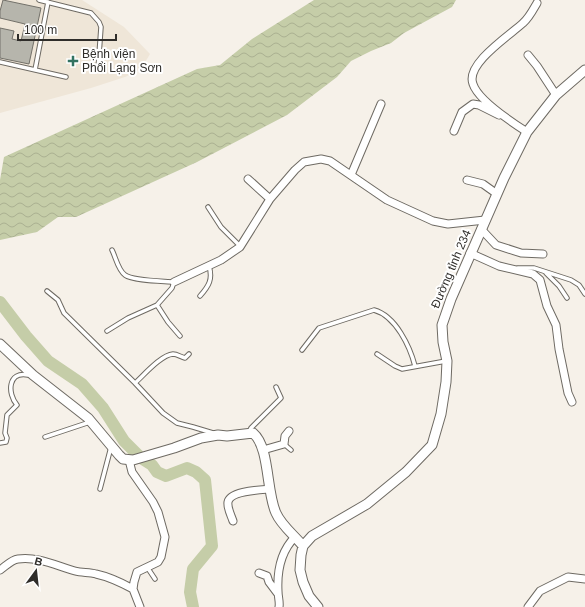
<svg xmlns="http://www.w3.org/2000/svg" width="585" height="607" font-family="Helvetica,sans-serif">
  <style>
    .built { fill: #efe6d8 }
    .water { fill: url(#water-waves) }
    .lines { fill: none; stroke-linecap: round; stroke-linejoin: round }
    .river { stroke: #c5cda8; stroke-width: 12 }
    .building { fill: #b6b5ac; stroke: #73716a }
    .lane-casing { stroke: #6e6a63; stroke-width: 5.5 }
    .street-casing { stroke: #6e6a63; stroke-width: 9 }
    .secondary-casing { stroke: #6e6a63; stroke-width: 11 }
    .lane { stroke: #fff; stroke-width: 3.5 }
    .street { stroke: #fff; stroke-width: 7 }
    .secondary { stroke: #fff; stroke-width: 9 }
    .poi-dot { fill: #337362; stroke: #fff; stroke-width: 1.5 }
    .labels { text-anchor: middle; dominant-baseline: central; stroke-width: 4; stroke-linejoin: round; paint-order: stroke }
    .poi-label { font-size: 12px; fill: #2f2d2a; stroke: #fff; text-anchor: start }
    .street-label { font-size: 12px; fill: #2f2d2a; stroke: #fff }
  </style>
  <defs>
    <pattern id="water-waves" width="16" height="10" patternUnits="userSpaceOnUse"><rect width="16" height="10" fill="#c5cda8"/><path d="M0 5q4-4 8 0t8 0" fill="none" stroke="#aab091"/></pattern>
  </defs>
  <rect width="100%" height="100%" fill="#f6f1e9"/>
  <path class="built" d="M0,0H82L124,27L150,54L141,69L125,77L91,88L0,113Z"/>
  <path class="water" d="M314,0H456L452,7L404,33L391,43L371,51L351,61L337,77L287,115L197,162L76,217H58L37,232L0,240V180L4,157L197,69L220,65L252,39Z"/>
  <g class="lines">
    <path class="river" d="M0,302L26,336L48,361L82,384L103,408L124,441L141,458L152,465L157,472L166,476L187,468L196,472L205,480L212,546L193,569L190,592L193,607"/>
  </g>
  <path class="building" d="M3,0L41,8L29,64L0,58V28L14,31L12,39L21,41L25,24L0,18V11Z"/>
  <g class="lines">
    <g class="lane-casing">
      <path id="lane" d="M39,0L91,13L99,22L101,27L98,69
        M0,62L66,77
        M35,70L48,2
        M208,207L221,227L240,246
        M112,250C116,258 118,270 125,275C133,281 163,281 174,282L172,288L157,305L168,322L180,336
        M518,268H534L571,280L579,285L585,294
        M546,273L559,286L567,298
        M47,291L58,300L64,313L135,383L163,413L177,423L193,427L213,433
        M200,296C209,286 213,279 209,266
        M107,331L128,318L157,305
        M302,350L319,328L374,310C396,316 410,347 415,366
        M377,354L395,366L402,369L446,361
        M135,383C144,375 161,355 173,354C177,354 181,357 185,358L189,354
        M249,432L251,428L281,398L276,387
        M45,437L90,422
        M0,443L6,442L7,438L5,433L7,415L17,405C7,393 8,371 28,375
        M284,444L291,450
        M100,489L111,447
        M147,567L155,579"/>
    </g>
    <g class="street-casing">
      <path id="street" d="M528,55L537,66L556,95
        M454,131L462,112L473,104L479,105L499,115
        M527,132C513,123 478,100 473,84C465,64 510,35 523,23C529,18 533,10 537,3
        M351,175L381,104
        M248,179L270,199
        M467,180L483,184L497,194
        M481,229L496,245L521,253L543,254
        M470,253L499,266L533,274L540,280L547,306L556,325L559,349L568,393L572,402
        M174,282L221,260L240,247L270,199L295,170L304,162L321,159L330,161L387,200L433,221L448,224L485,220
        M263,450L284,444L285,436L289,431
        M129,460L132,472L153,502L158,512L165,537L161,557L158,562L137,572L134,582L133,589
        M233,521C231,515 227,508 228,502C230,491 260,490 270,489
        M0,570C6,566 11,560 18,559C37,556 57,566 75,571C82,573 89,572 96,574C110,577 122,583 133,589L140,607
        M259,573L267,576L269,582L278,594
        M279,607C280,602 278,597 278,591C277,571 281,551 295,537
        M528,607L540,591L568,577L585,579"/>
    </g>
    <g class="secondary-casing">
      <path id="secondary" d="M0,344L33,375L88,418L119,455L123,459L133,460L174,448L201,438L218,435L227,436L253,433C270,447 266,492 276,513C281,525 294,535 303,546
        M318,607L309,596L303,582L300,570L301,555L303,546L312,536L367,504L406,472L432,445L441,414L446,382L447,361L443,342L442,325L451,299L504,178L527,132L556,95L585,70"/>
    </g>
    <use href="#lane" class="lane"/>
    <use href="#street" class="street"/>
    <use href="#secondary" class="secondary"/>
  </g>
  <path class="poi-dot" d="M71 55h4v4h4v4h-4v4h-4v-4h-4v-4h4z"/>
  <g class="labels">
    <g class="poi-label">
      <text x="82" y="54">Bệnh viện<tspan x="82" dy="14">Phổi Lạng Sơn</tspan></text>
    </g>
    <g class="street-label">
      <text transform="translate(451 269) rotate(-67)">Đường tỉnh 234</text>
    </g>
  </g>
  <g transform="translate(36 571) rotate(15)" stroke="#ffffff" stroke-width="3" paint-order="stroke">
  <path d="M0-3L7 15L0 10L-7 15Z" fill="#2f2d2a"/>
  <text y="-6" font-size="11" font-weight="bold" text-anchor="middle" fill="#2f2d2a">B</text>
  </g>
  <path d="M18 34v6h98v-6" fill="none" stroke="#2f2d2a" stroke-width="2"/>
  <text x="24" y="34" font-size="12" fill="#2f2d2a" stroke="#ffffff" stroke-width="3" paint-order="stroke">100 m</text>
</svg>
